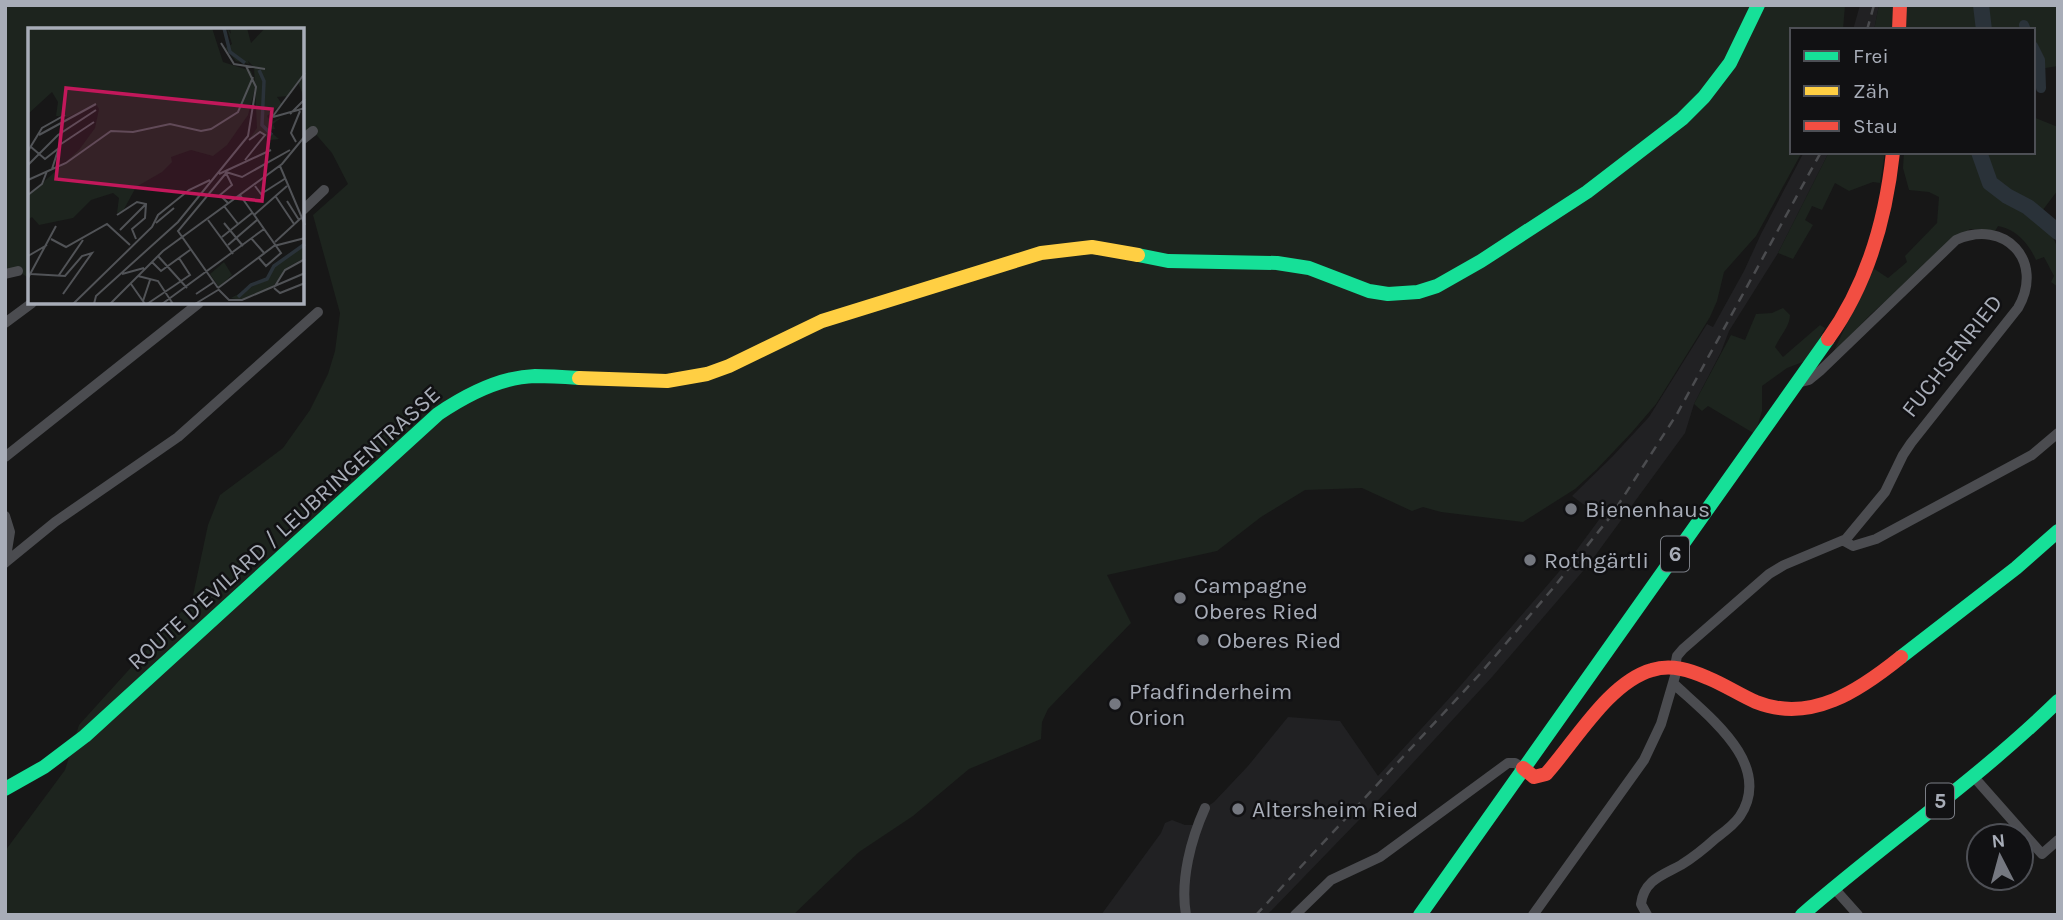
<svg xmlns="http://www.w3.org/2000/svg" width="2063" height="920" font-family="Karla,sans-serif">
  <style>
    .built { fill: #212123 }
    .green { fill: #1d241e }
    .lines { fill: none; stroke-linecap: round; stroke-linejoin: round }
    .canal { stroke: #2a3239; stroke-width: 10 }
    .river { stroke: #2a3239; stroke-width: 16 }
    .street { stroke: #4b4c50; stroke-width: 10 }
    .fast { stroke: #16e098; stroke-width: 14 }
    .slow { stroke: #ffcf43; stroke-width: 14 }
    .jam { stroke: #f24e42; stroke-width: 14 }
    .rail { stroke: #4b4c4f; stroke-width: 2.5; stroke-dasharray: 9 7; stroke-linecap: butt }
    .poi-dot { fill: #757880; stroke: #111113; stroke-width: 2.5 }
    .labels { text-anchor: middle; dominant-baseline: central; stroke-width: 5; stroke-linejoin: round; paint-order: stroke }
    .shield { fill: #111113; stroke: #7b7e86; stroke-width: 2 }
    .shield-label { font-size: 21px; font-weight: bold; fill: #a8adb8 }
    .street-label { font-size: 23px; fill: #a8adb8; stroke: #111113 }
    .poi-label { font-size: 23px; fill: #a8adb8; stroke: #111113; text-anchor: start }
    .inset-river { fill: none; stroke: #2a3239; stroke-width: 3.5 }
    .inset-road { fill: none; stroke: #515357; stroke-width: 2 }
    .view { fill: #c2185b; fill-opacity: 0.15; stroke: #c2185b; stroke-width: 3.5 }
    .inset-edge { fill: none; stroke: #a8adb8; stroke-width: 3.5 }
  </style>
  <rect width="100%" height="100%" fill="#171717"/>
  <path class="built" d="M1860,5H1879L1874,30H1853Z
    M1804,152H1829L1778,253L1729,331L1721,352L1694,404L1685,433L1589,564L1492,677L1387,791L1267,915H1101L1161,833L1165,823L1172,820L1185,825H1197L1205,808L1214,802L1248,766L1288,717L1340,721L1378,776L1455,692L1570,559L1601,517L1572,496L1612,457L1649,417L1707,324L1713,327L1744,271L1761,234Z"/>
  <path class="green" d="M5,5H1845L1843,30H1792V152H1802L1756,236L1724,272L1717,301L1710,317L1656,404L1632,432L1596,470L1575,489L1523,522L1441,512L1423,507L1412,511L1362,488L1305,490L1261,517L1217,551L1107,575L1131,623L1048,709L1042,722L1041,739L969,769L913,816L859,852L793,915H5V851L65,770L79,725L192,600L208,525L220,495L283,448L310,410L328,374L335,351L340,313L313,215L348,184L332,153L313,131L303,139V30H30V279L18,271L5,274Z
    M1879,5H1895L1894,30H1874Z
    M1906,5H2058V66L2033,70V30H1906Z
    M2033,117L2058,127V190L2042,211L2058,249V287L2051,282L2054,276L2044,257L2036,260C2029,244 2016,229 1998,226L1995,231L1970,229L1954,241L1871,314L1832,355L1873,268L1888,278L1907,262L1905,256L1937,223L1939,197L1929,192L1909,190L1903,168L1904,152H2033Z
    M1829,152H1885L1880,183L1873,182L1849,191L1835,183L1822,210L1812,206L1805,220L1813,225L1793,259L1778,253Z
    M1783,308L1790,315C1790,326 1780,336 1775,347L1783,357L1820,325L1825,328L1808,360L1787,368L1762,386V411L1755,434L1708,406L1702,411L1694,404L1731,335L1745,340L1756,314L1772,313Z"/>
  <g class="lines">
    <path class="canal" d="M2024,25L2026,30
      M2033,46L2040,60L2041,88"/>
    <path class="river" d="M1981,5L1984,30
      M1979,152L1990,183L2007,196L2028,207L2058,232"/>
    <path class="street" d="M303,139L313,131
      M303,210L324,190
      M5,274L18,271
      M5,323L32,303
      M5,457L199,303
      M5,516L10,532L5,563
      M1844,541L1853,546L1876,539L2032,455L2058,433
      M6,562L55,522L178,437L318,312
      M1675,666L1677,656L1683,649L1769,574L1784,565L1846,539L1885,492L1903,455L1911,443L2018,308C2045,261 2005,218 1956,240L1820,371L1809,380L1797,383
      M1973,776L2042,854L2058,840
      M1833,887L1858,915
      M1186,915C1180,880 1191,839 1205,808
      M1295,915L1331,880L1380,857L1508,763H1515L1523,768
      M1533,915L1644,760L1661,724L1678,666
      M1647,915L1641,904C1644,880 1663,875 1681,865C1694,857 1705,848 1716,838C1724,832 1734,825 1740,816C1774,764 1708,716 1674,684"/>
    <path class="fast" d="M1138,255L1168,261L1277,263L1309,268L1369,291L1388,294L1418,292L1437,286L1481,261L1587,192L1682,119L1704,97L1730,63L1758,5
      M1901,657L2016,568L2058,531
      M5,789L44,767L85,736L438,414C466,395 500,377 535,376C550,376 565,377 579,378
      M1420,915L1828,339
      M1802,915C1886,842 1978,779 2058,701"/>
    <path class="slow" d="M579,378L667,381L707,374L729,366L822,321L1041,253L1092,247L1138,255"/>
    <path class="jam" d="M1899,30L1900,5
      M1828,339C1867,285 1886,218 1893,152
      M1523,768L1534,777L1546,774C1575,742 1609,682 1652,670C1671,664 1690,670 1708,678C1725,685 1740,695 1756,702C1811,724 1860,690 1901,657"/>
    <path class="rail" d="M1867,30L1874,5
      M1256,915L1479,675L1554,587L1611,516L1677,414L1821,152"/>
  </g>
  <g class="poi-dot">
    <circle cx="1571" cy="509" r="7"/>
    <circle cx="1530" cy="560" r="7"/>
    <circle cx="1180" cy="598" r="7"/>
    <circle cx="1203" cy="640" r="7"/>
    <circle cx="1115" cy="704" r="7"/>
    <circle cx="1238" cy="809" r="7"/>
  </g>
  <g class="labels">
    <g class="shield">
      <rect x="1661" y="536.5" width="28" height="35" rx="5"/>
      <rect x="1926" y="783.5" width="28" height="35" rx="5"/>
    </g>
    <g class="shield-label">
      <text x="1675" y="554">6</text>
      <text x="1940" y="801">5</text>
    </g>
    <g class="street-label">
      <text transform="translate(1952 356) rotate(-52)">FUCHSENRIED</text>
      <text transform="translate(284 528) rotate(-42)">ROUTE D'EVILARD / LEUBRINGENTRASSE</text>
    </g>
    <g class="poi-label">
      <text x="1585" y="509">Bienenhaus</text>
      <text x="1544" y="560">Rothgärtli</text>
      <text x="1194" y="585">Campagne<tspan x="1194" dy="26">Oberes Ried</tspan></text>
      <text x="1217" y="640">Oberes Ried</text>
      <text x="1129" y="691">Pfadfinderheim<tspan x="1129" dy="26">Orion</tspan></text>
      <text x="1252" y="809">Altersheim Ried</text>
    </g>
  </g>
  <g transform="translate(28 28)">
    <rect width="276" height="276" fill="#171717"/>
    <path d="M0,0H184L195,34L223,43L228,57L220,87L199,117L185,128L163,122L143,129L144,134L134,144L108,159L95,183L89,185L91,170L85,165L63,172L45,190L11,197L4,189L0,192V168L51,122L67,100L71,81L68,76L40,89L28,88L30,74L24,64L0,86ZM199,0L203,6L202,0H219L223,15L237,0H276V70L270,54L261,68L249,69L254,76L239,88L243,94L254,89L245,96L247,101L240,102L251,111L242,112L232,103L222,110L229,100L226,39L220,33L221,36L208,33L197,20L204,16ZM276,215V230L260,239L243,261L214,272L203,270L238,251L247,236ZM196,234L204,247L191,259L182,246Z" fill="#1d241e"/>
    <path class="inset-river" d="M196,0L202,24L217,35M231,42L236,53L234,97L244,107M210,269L223,257L239,251L246,238L277,216"/>
    <path class="inset-road" d="M193,15L206,36L237,41M262,86L277,71M245,88L277,45M245,89L277,80M11,107L68,76M268,114L263,105L272,83M33,116L66,94M3,119L17,131L31,120M0,123L14,100L37,87M217,132L237,107L232,104L221,112M0,137L30,107L68,82M252,138L277,197M24,141L33,113M198,144L214,149L262,122M198,145L204,157L192,167L200,175M191,146L243,122M0,152L38,135L83,103L105,104L142,96L173,103L183,101L210,84L225,49M227,158L233,166L258,150M0,167L14,156L19,143M212,167L253,225L238,238L231,230M248,169L266,196M259,173L271,192M196,178L210,196M89,187L109,174L118,176L117,190L104,201L108,211M226,187L259,158M180,192L205,226M128,195L146,180M196,195L215,218M92,202L118,176M194,209L224,185M223,210L237,226M23,211L38,219L79,196L102,217M247,214L273,190M200,217L229,192M0,228L19,217M130,228L159,260M124,234L133,243L162,222M3,246L37,248L54,228L64,225L35,266M94,246L116,240M31,247L55,212M110,248L130,253L145,276M0,250L28,198M103,256L117,276M247,258L257,242L277,231M190,260L150,203L199,144M190,260L246,218L277,210M246,260L252,265L277,255M190,261L201,272H214L277,245M168,266L186,254M115,273L122,252M45,276L124,199L130,187L161,162L182,152M66,276L68,268L150,194L220,108L228,59L218,38M82,276L135,223L254,136L277,108M119,276L162,247L151,230M134,276L236,201M167,276L190,262"/>
    <path class="view" d="M38,60L244,81L234,173L28,151Z"/>
    <rect width="276" height="276" class="inset-edge"/>
  </g>
  <rect width="2063" height="920" fill="none" stroke="#a8adb8" stroke-width="14"/>
  <rect x="1790" y="28" width="245" height="126" fill="#111113" stroke="#4d4f55" stroke-width="2"/>
  <rect x="1804" y="51" width="35" height="10" fill="#16e098" stroke="#4d4f55" stroke-width="2"/>
  <text x="1853" y="63" font-size="21" fill="#a8adb8">Frei</text>
  <rect x="1804" y="86" width="35" height="10" fill="#ffcf43" stroke="#4d4f55" stroke-width="2"/>
  <text x="1853" y="98" font-size="21" fill="#a8adb8">Zäh</text>
  <rect x="1804" y="121" width="35" height="10" fill="#f24e42" stroke="#4d4f55" stroke-width="2"/>
  <text x="1853" y="133" font-size="21" fill="#a8adb8">Stau</text>
  <g transform="translate(2000 857) rotate(354)"><circle r="33" fill="#111113" stroke="#4d4f55" stroke-width="2"/>
  <path d="M0-5L12 26L0 18L-12 26Z" fill="#757880"/>
  <text y="-10" font-size="19" font-weight="bold" text-anchor="middle" fill="#a8adb8">N</text>
  </g>
</svg>
